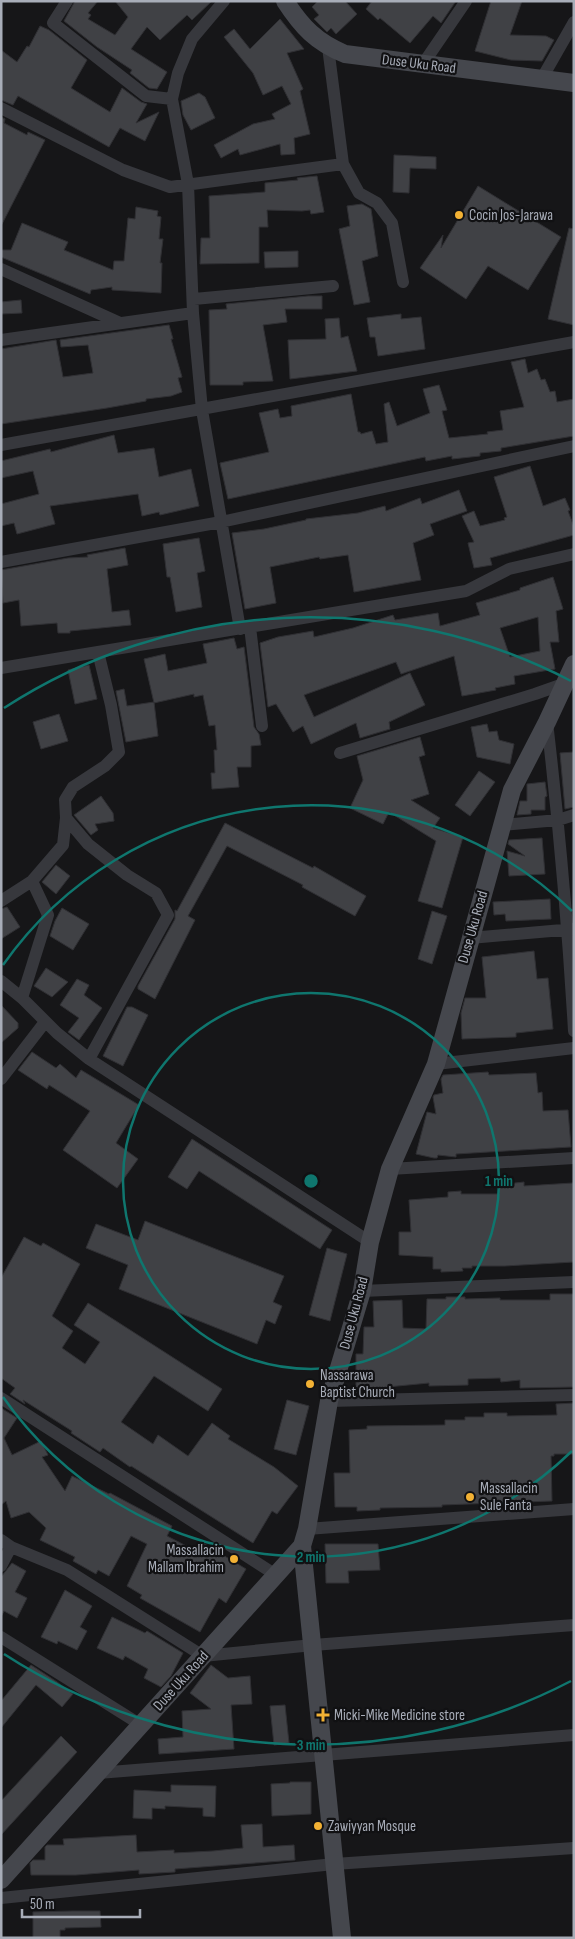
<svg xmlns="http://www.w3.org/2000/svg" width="575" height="1939" font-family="'Sofia Sans Condensed',sans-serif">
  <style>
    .building { fill: #404145; stroke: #303034; fill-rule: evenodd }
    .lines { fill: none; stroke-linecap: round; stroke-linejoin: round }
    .street { stroke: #37383d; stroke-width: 12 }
    .secondary { stroke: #45474d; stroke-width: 18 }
    .ring { fill: none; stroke: #0f766e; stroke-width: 2.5 }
    .poi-dot { fill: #f2b134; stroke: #111113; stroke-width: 2 }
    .labels { text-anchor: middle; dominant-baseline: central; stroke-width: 4.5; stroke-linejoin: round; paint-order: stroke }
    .street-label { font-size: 15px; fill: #a8adb8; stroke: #111113 }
    .poi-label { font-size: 15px; fill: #a8adb8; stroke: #111113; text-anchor: start }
    .centre { fill: #0f766e; stroke: #111113; stroke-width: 2.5 }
    .ring-label { font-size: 15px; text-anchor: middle; font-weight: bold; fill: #0f766e; stroke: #111113; stroke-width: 4.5; stroke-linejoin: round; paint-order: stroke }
  </style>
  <rect width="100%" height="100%" fill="#161618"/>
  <path class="building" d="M75,1H98L88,13L91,15L88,19L115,35L128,17L115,1H212L192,20L187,15L160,40L147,27L131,49L167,72L157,89L149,88L130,73L132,70L97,47L64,21Z
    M318,1H345L357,14L336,34L331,28L327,32L314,19L319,15L312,7Z
    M372,1H456L441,23L433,16L410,43L380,18L378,20L366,9Z
    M491,1H522L510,35L546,36L554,40L542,61L511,60L475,51Z
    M280,19L304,49L287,53L303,89L300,91L310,134L294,138L295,154L281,155L280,144L240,155L238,149L221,158L214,145L253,124L275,119L272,114L291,104L282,86L263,95L253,73L224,37L234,29L250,49Z
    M40,26L49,30L87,60L71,88L110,112L122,88L141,102L147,104L136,123L159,112L145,141L120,128L109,147L18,96L13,105L1,100V50L17,62L27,46L29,47Z
    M199,93L205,97L215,118L191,130L183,115L181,101Z
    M1,117L5,119L4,123L27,135L28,132L45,140L1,226Z
    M394,155L436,157V169L410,168L409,193L393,192Z
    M317,176L324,212L311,214L310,210L302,211L267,210L268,227H259V263L200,264L201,238H210L209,196L265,192V183L298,180L297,178Z
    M478,186L561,237L528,290L488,266L466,299L420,268L443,235L441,248Z
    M362,204L371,209L378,256L362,261L370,302L354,305L339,229L350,226L347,206Z
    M136,207L158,211L157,216L161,217L159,239H163L160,263H162L161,293L112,290V287L91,290L90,294L1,257V250H11L22,223L68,242L64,250L113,270L114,261H124L128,218L135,219Z
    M569,228L574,229V325L548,319Z
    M298,251V267L265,268L264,252Z
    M308,296H322V309H285L287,322L263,325L273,381L243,382V385H210L209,310L227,309L226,304Z
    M21,300L22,313L1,314V302Z
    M401,314V319L421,317L425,349L378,356L375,337H370L367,318Z
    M339,318L341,338L348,336L357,371L290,379L288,340L326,339L325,319Z
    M169,325L173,339H171L182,377L178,378L182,392L171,396L146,399V401L107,408L1,424V349L56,340L63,377L93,373L88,345L61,347L60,340Z
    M525,359L528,373L537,369L541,380L545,379L550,392L555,391L557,402L574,399V436L501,448V451L480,453V456L452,459V456L426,461L425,457L228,499L220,463L269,452L259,413L278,409L280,418L292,416L291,406L351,394L358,432H360L361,434L372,431L376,444L388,442L384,404L389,402L397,426L430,413L423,389L439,385L447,410L442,411L449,438L488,434L487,432L503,430L500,411L524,407L511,362Z
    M114,435L118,453L154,448L159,477L191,469L199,506L160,515L159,512L142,516L138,494L50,506L55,524L17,534L14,523L1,526V504L39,494L33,471L1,478V461L50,449L51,452Z
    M530,466L543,506L565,498L570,510L568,511L574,527V535L490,558L492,565L474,568L468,543L474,542L462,516L474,511L480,526L505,520L504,518L507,517L494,477Z
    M459,490L467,511L430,524L434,535L413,543L421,580L354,592L348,555L320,559L319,557L270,567L276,603L245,609L232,533L264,529L306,520V519L358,513L385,506L386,511L420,498L422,504Z
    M199,538L205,571L197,573L202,607L176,612L170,577H167L163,544Z
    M125,548L128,565L107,569L112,612L129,610L131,625L70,631V633H58L57,623L21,626L19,600L3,603L1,570L68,558L88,557L87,555Z
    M553,577L563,609L556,611L559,642H550L555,669L514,676L515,684L495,688L496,690L462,696L454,656L401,674L396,662L304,695L314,717L410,673L425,705L389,722L390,729L360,738L356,723L311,744L303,726L293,732L276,704L268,707L260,643L278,637L313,631L314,637L353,628L393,615L395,620L438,613L440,626L480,615L476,603L520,590V588ZM538,617L540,651L510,657L500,628Z
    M234,638L237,649L244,647L254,727L259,734L261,745L251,746V767H237L239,787L212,789L211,773H215L214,750H217L215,725L209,726L203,695L194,697V694L154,703L144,659L165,654L168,671L207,663L203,644Z
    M89,665L97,699L75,704L68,670Z
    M124,689L127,706L154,702L158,736L126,742L116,691Z
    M59,714L68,741L41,749L33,722Z
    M487,724L489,732L497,731L499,740L514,744L510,764L477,757L471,727Z
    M420,737L425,755L419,757L429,794L411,800L440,818L433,828L463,837L442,908L418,901L436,841L389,812L383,824L350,808L363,780L357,756Z
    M574,752V807L565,809L560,753Z
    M479,771L495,782L470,816L455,805Z
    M545,782L547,796L545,797V810H531V814L517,815L520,801H527V784Z
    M101,796L113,813L114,821L95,824L98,830L91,835L74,815Z
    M225,823L313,868L314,866L366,896L355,916L302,887L303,885L227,846L188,916L195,920L155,999L138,989V986L175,919V910L177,911Z
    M542,838L545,874L509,876L507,851L525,856L508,844L509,840Z
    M56,865L70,876L56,894L42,882Z
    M550,899L551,919L506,921L505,914L494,915L493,902Z
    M7,907L20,927L1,939V909Z
    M62,908L89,924L73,950L50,936L55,921Z
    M432,911L447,916L432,964L418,959Z
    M534,951L537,979L548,978L553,1029L516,1033V1037L462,1039L461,1013L465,998H486L482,957Z
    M46,968L68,982L52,997L34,986Z
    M77,979L89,985L84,995L102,1008L79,1040L68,1032L79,1018L60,1005Z
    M1,1005L18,1023V1028L1,1043Z
    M127,1007H132L148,1015L123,1066L103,1056Z
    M32,1052L56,1068L60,1064L76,1078L81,1070L139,1105L116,1143L138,1159L117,1188L63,1150L90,1111L49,1085L47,1089L18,1070Z
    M488,1072L489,1075L536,1073L538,1093L542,1092L543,1111L568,1110L571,1147L456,1154V1157L438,1155L437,1158H434L416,1154L427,1112L436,1114L433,1097L434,1095L443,1093L441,1079L443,1075Z
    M192,1139L332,1230L320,1249L199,1171L187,1189L168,1177Z
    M524,1182V1186L573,1183L574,1262L505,1266H472V1268H462L463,1271L441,1272V1269H433V1257L399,1255V1232H411L409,1200L448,1197V1192L461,1191V1194H499L498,1185Z
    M145,1221L284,1276L273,1302L282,1306L275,1324L266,1320L257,1344L119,1289L128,1265L86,1248L96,1224L138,1240Z
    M24,1237L41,1246L43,1243L80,1264L52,1316L73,1331L62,1348L85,1364L100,1342L74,1325L88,1303L222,1389L208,1411L154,1376L121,1422L153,1444L158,1435L188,1456L212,1423L230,1436L228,1439L274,1467L298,1486L277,1514L272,1511L253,1543L131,1466L130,1467L103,1448L100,1452L71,1433L72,1431L23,1400L25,1404L10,1394L15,1388L1,1378V1278Z
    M327,1248L347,1254L330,1321L309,1315Z
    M550,1294H574V1387L520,1388V1380L501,1382L500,1378L468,1379V1385L429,1386V1383L387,1387V1391L356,1392V1354H363L364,1327H374L373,1301L402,1300L403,1328L426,1329L427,1299H446V1297H465V1299L500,1298V1300H550Z
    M287,1400L309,1406L296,1455L274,1449Z
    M574,1403V1454H554V1456H551L552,1501L442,1505V1507L380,1508V1510L357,1511V1507H335L334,1473H350L349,1430L367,1429V1426L445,1425V1420H465V1417H484V1413H507V1416L557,1415L556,1404Z
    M1,1408L17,1418L4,1438L12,1455L41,1441L48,1455L42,1457L65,1491L72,1476L109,1494L110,1493L172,1526L167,1536L198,1552L203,1543L246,1569L226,1603L219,1598L200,1632L140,1598L142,1595L127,1586L147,1544L131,1536L109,1576L98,1570L96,1574L73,1561L75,1557L40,1540L46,1528L29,1512L11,1518L6,1501L1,1505Z
    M325,1544H378L380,1570L348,1571L349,1583H326Z
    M12,1563L26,1571L15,1592L27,1598L17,1618L4,1611L1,1617V1577Z
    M65,1590L92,1606L80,1627L87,1631L77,1650L58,1641L57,1644L41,1637Z
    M112,1617L145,1633L147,1631L183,1653L171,1676L161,1687L144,1678L148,1669L125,1656L123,1660L97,1648Z
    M31,1665L57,1682L73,1694L62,1707L36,1685L1,1728V1701Z
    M211,1665L228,1678L250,1676L252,1704L231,1705L234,1749L159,1754L158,1739L183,1737L182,1711L211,1709L190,1693Z
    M285,1705L289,1743L274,1745L270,1706Z
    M61,1736L77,1752L1,1835V1801Z
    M290,1782H311V1814L272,1816L271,1784L290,1783Z
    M171,1785L216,1786L215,1817L203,1816V1808L165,1806V1809L152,1808V1819L133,1818L134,1790L171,1792Z
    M262,1824L263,1847L294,1845L295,1860L175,1869V1872L139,1874V1870L76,1875H31L30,1863L33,1860H45V1847L47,1845H64L63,1839L136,1835L137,1852L174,1850V1853L213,1851L243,1848L241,1825Z
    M72,1911H100L101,1927L65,1928V1930H60V1938H33V1912Z"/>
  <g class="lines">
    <path class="street" d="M67,1L53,23L146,96L172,99
      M224,1L192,39L178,73L172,99L188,184L193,313L202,410L240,629
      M328,47L343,164L359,193L377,203L392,223L403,282
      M423,64L466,1
      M541,80L574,22
      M1,108L123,170L170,187L343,164
      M1,269L120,323
      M194,299L333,286
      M1,340L193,313
      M1,445L574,342
      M1,562L221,522L574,446
      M250,627L262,726
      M1,668L466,591L509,569L574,554
      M547,722C559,825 568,927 574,1031
      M340,753L535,694L569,682
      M66,818L88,844L127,875L156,893L168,915L89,1059
      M502,825L558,820L574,815
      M1,901L32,881L63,845L66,818L65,800L73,787L105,766L119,752L111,705L98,652
      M470,938L574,929
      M1,981L22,998L57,1033L89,1059L370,1242
      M22,998L48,915L32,881
      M436,1064L574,1048
      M1,1079L45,1022
      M390,1169L574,1158
      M362,1291L574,1282
      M1,1398L276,1575
      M329,1401L574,1395
      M307,1529L574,1509
      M1,1540L11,1547L67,1570L203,1656L313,1645L574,1625
      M1,1566L11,1547
      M1,1637L141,1725
      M98,1773L574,1735
      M1,1898L334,1864L574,1848"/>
    <path class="secondary" d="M285,1C302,27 316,42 345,54L574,83
      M302,1546L342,1938
      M1,1880L302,1546L307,1529L329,1401L362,1291L370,1242L390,1169L436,1064L512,790L547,722L574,664"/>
  </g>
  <g class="ring">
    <circle cx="311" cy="1181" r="188"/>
    <path d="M572 1451A376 376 0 0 1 3 1397M3 965A376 376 0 0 1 572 911"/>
    <path d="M571 1681A564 564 0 0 1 4 1654M4 708A564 564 0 0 1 571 681"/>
  </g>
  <g class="poi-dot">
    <circle cx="459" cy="215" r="5"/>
    <circle cx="310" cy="1384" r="5"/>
    <circle cx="470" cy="1497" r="5"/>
    <circle cx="234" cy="1559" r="5"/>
    <path d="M320.5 1707.5h5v5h5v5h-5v5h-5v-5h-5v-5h5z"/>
    <circle cx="318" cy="1826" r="5"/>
  </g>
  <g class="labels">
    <g class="street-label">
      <text transform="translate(419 64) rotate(7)">Duse Uku Road</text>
      <text transform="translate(473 927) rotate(-74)">Duse Uku Road</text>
      <text transform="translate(354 1313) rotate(-75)">Duse Uku Road</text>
      <text transform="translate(181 1681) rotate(-48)">Duse Uku Road</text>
    </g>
    <g class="poi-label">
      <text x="469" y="215">Cocin Jos-Jarawa</text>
      <text x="320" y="1375">Nassarawa<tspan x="320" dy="17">Baptist Church</tspan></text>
      <text x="480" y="1488">Massallacin<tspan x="480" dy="17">Sule Fanta</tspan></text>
      <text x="224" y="1550" text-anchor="end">Massallacin<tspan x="224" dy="17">Mallam Ibrahim</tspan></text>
      <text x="334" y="1715">Micki-Mike Medicine store</text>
      <text x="328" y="1826">Zawiyyan Mosque</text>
    </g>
  </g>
  <circle cx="311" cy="1181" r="8" class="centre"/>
  <g class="ring-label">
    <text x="499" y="1186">1 min</text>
    <text x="311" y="1562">2 min</text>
    <text x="311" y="1750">3 min</text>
  </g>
  <rect width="575" height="1939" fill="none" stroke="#a8adb8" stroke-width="5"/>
  <path d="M22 1909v8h118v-8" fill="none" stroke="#a8adb8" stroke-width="2.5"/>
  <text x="30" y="1909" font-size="15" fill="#a8adb8" stroke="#111113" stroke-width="4" paint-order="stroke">50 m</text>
</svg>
